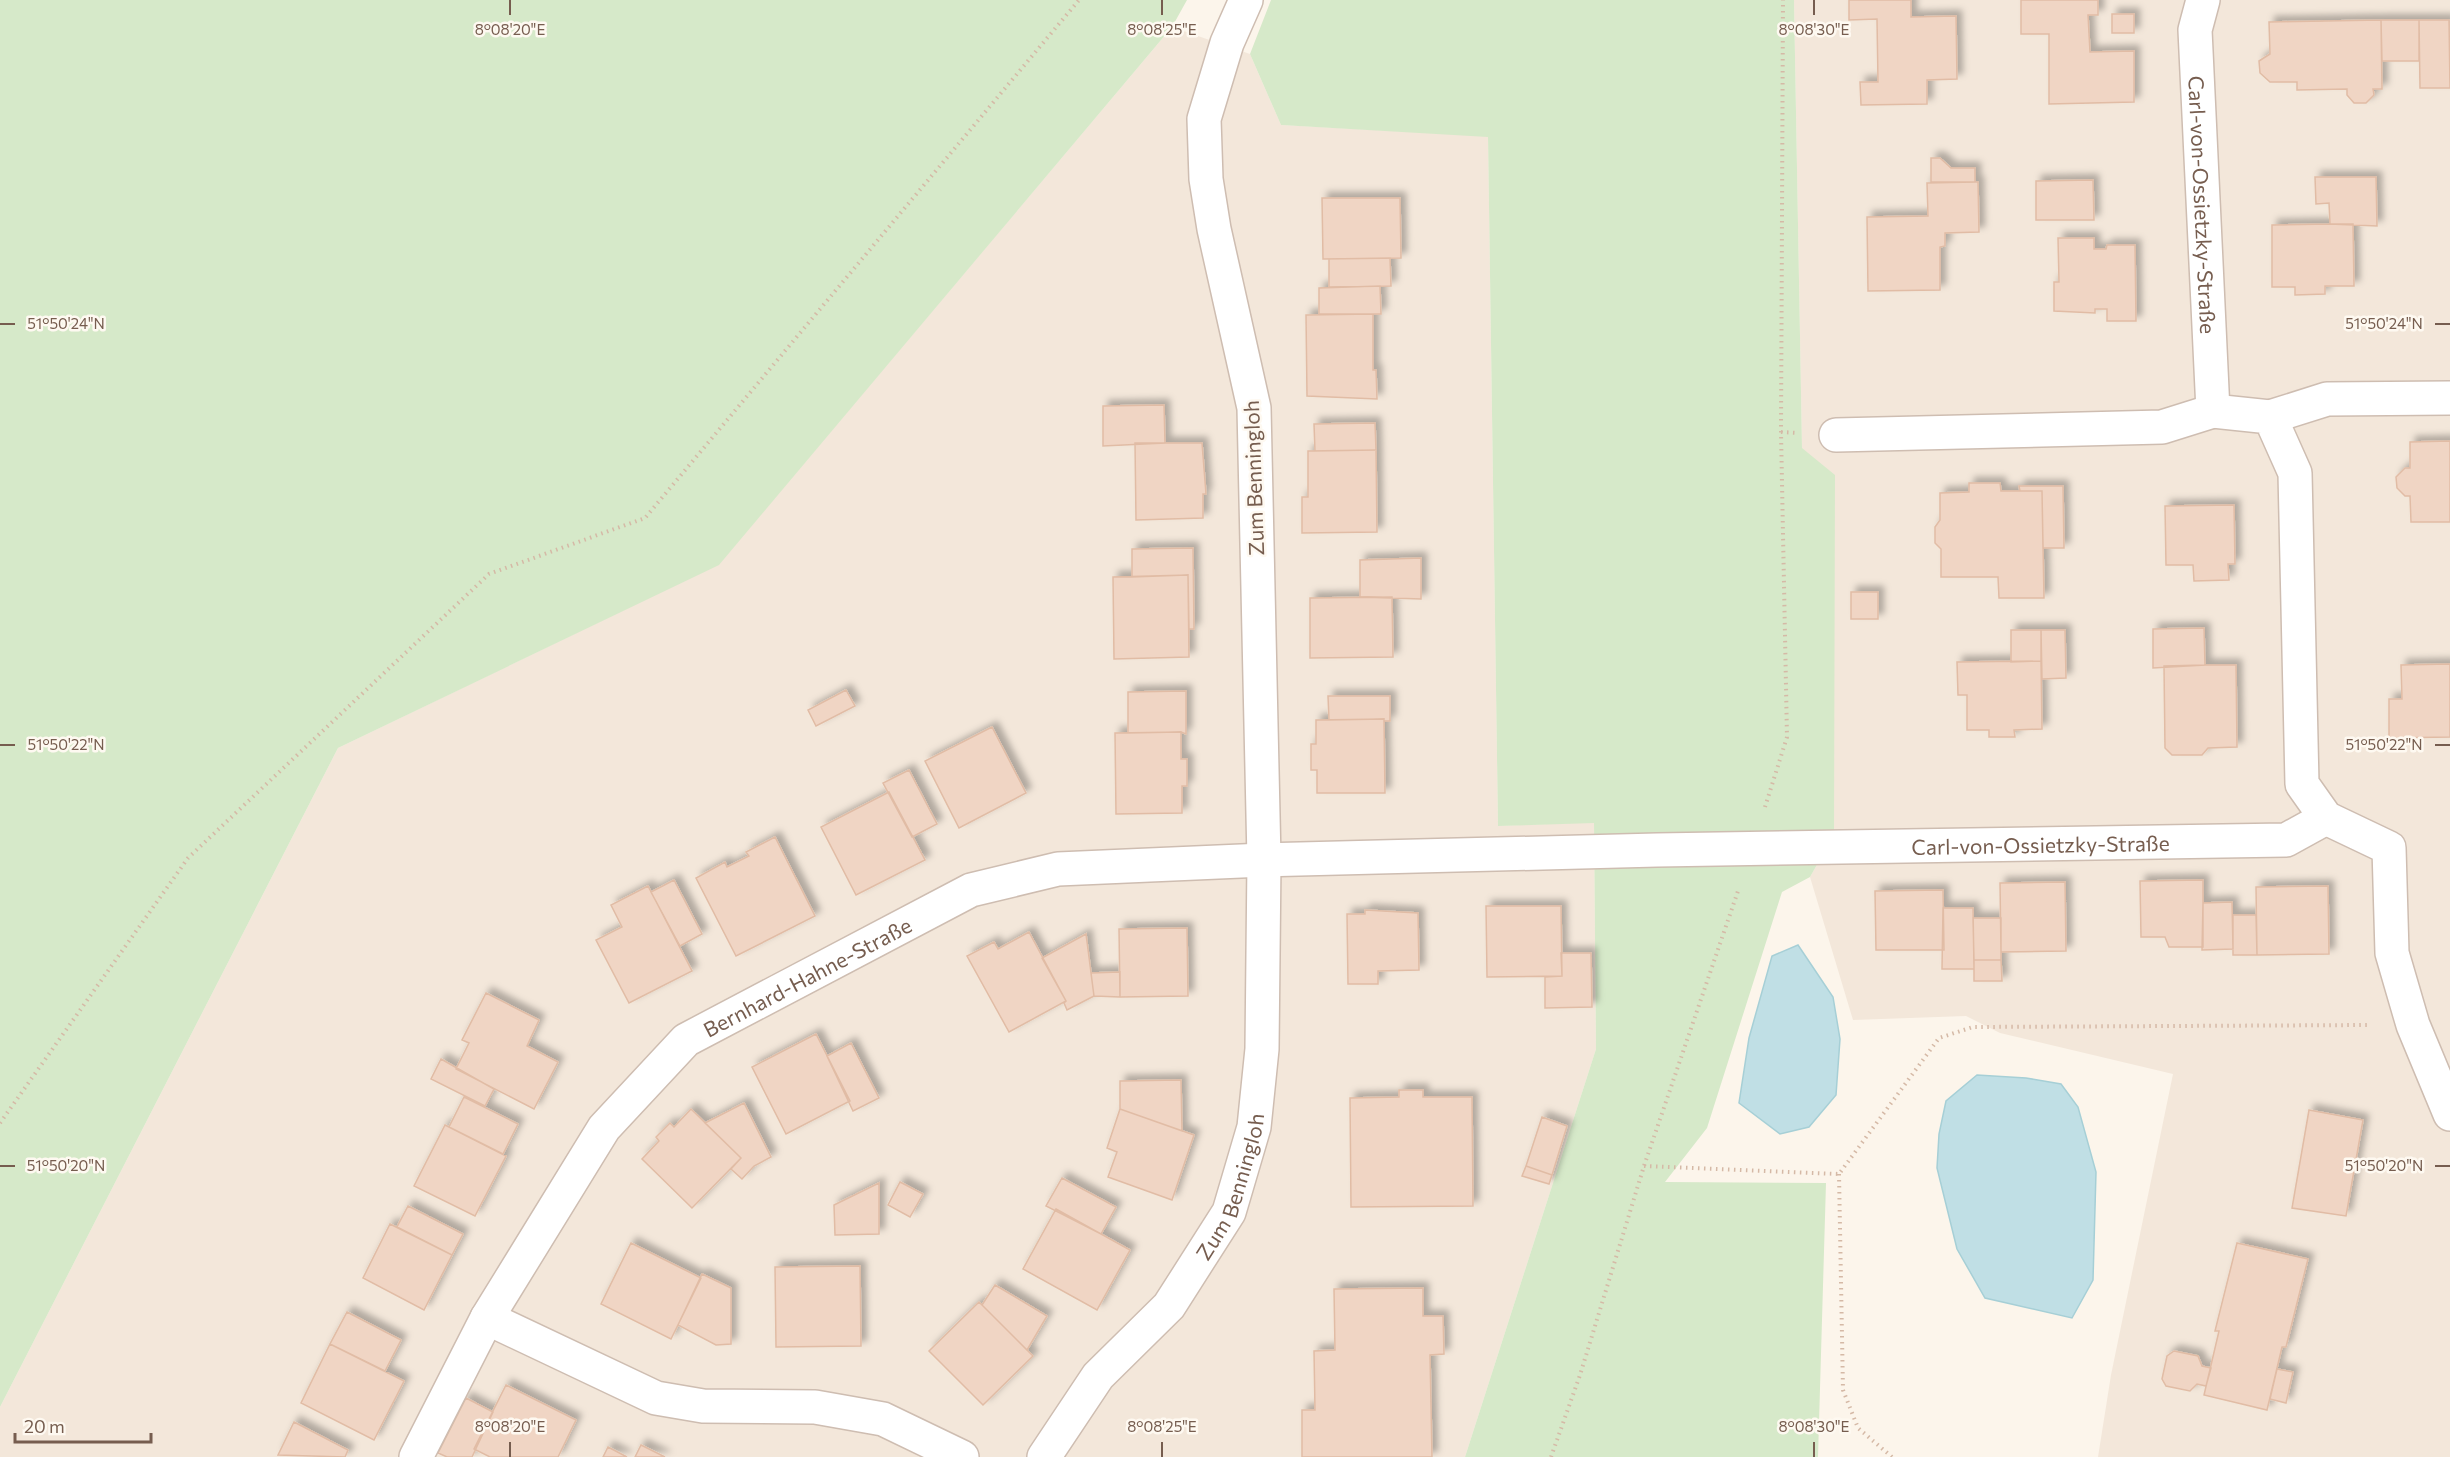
<svg xmlns="http://www.w3.org/2000/svg" width="2450" height="1457" font-family="Commissioner,sans-serif">
  <style>
    .residential { fill: #f3e7da }
    .green { fill: #d6e9c9 }
    .water { fill: #c0dfe5; stroke: #a6cfd6; stroke-width: 1.5 }
    .building { fill: #f0d5c4; stroke: #e1bca5; stroke-width: 1.5; filter: url(#shadow) }
    .lines { fill: none; stroke-linecap: round; stroke-linejoin: round }
    .minor-casing { stroke: #cebdb1; stroke-width: 36 }
    .path { stroke: #d5b9a6; stroke-width: 4; stroke-dasharray: 1.5 4.5; stroke-linecap: butt }
    .minor { stroke: #fff; stroke-width: 33 }
    .ticks { fill: none; stroke: #765d4f; stroke-width: 2 }
    .labels { text-anchor: middle; dominant-baseline: central; stroke-width: 5; stroke-linejoin: round; paint-order: stroke }
    .street-label { font-size: 21px; fill: #765d4f; stroke: #fef9f1 }
    .ticks-label { font-size: 15px; text-anchor: middle; fill: #765d4f; stroke: #fef9f1; stroke-width: 5; stroke-linejoin: round; paint-order: stroke }
  </style>
  <defs>
    <filter id="shadow"><feDropShadow dx="5.5" dy="-5.5" stdDeviation="3" flood-color="#0004"/></filter>
  </defs>
  <rect width="100%" height="100%" fill="#fcf5eb"/>
  <path class="residential" d="M1794,0H2450V1457H2098L2111,1375L2173,1074L2000,1033L1966,1016L1853,1020L1810,877L1834,835L1802,449Z
    M1172,27L1250,54L1281,125L1488,136L1498,826L1594,822L1596,1049L1465,1457H0V1407L338,748L719,564Z"/>
  <path class="green" d="M0,0H1187L1172,27L719,565L338,748L0,1407Z
    M1271,0H1794L1802,448L1835,475L1834,835L1810,877L1782,892L1707,1128L1665,1182L1826,1183L1818,1457H1465L1596,1049L1594,823L1498,826L1488,137L1281,125L1250,54Z"/>
  <path class="water" d="M1798,945L1833,997L1840,1039L1836,1095L1809,1127L1780,1134L1739,1103L1749,1038L1772,956Z
    M1977,1075L2026,1078L2061,1084L2078,1107L2096,1172L2093,1280L2072,1318L1985,1298L1957,1249L1937,1168L1939,1134L1946,1101Z"/>
  <path class="building" d="M1849,0H1911V17L1956,16L1957,79L1927,80V104L1861,105L1860,82H1878L1877,19L1849,20Z
    M2021,0H2098V15H2088L2090,52L2134,51V102L2049,104V34H2021Z
    M2112,14H2134V33H2112Z
    M2381,20L2382,89H2373L2374,95L2366,103H2354L2347,95V89L2297,90V82H2270L2260,73L2259,61L2270,54L2269,22Z
    M2381,20H2419V61H2382Z
    M2419,20H2449L2450,88H2420Z
    M1931,158H1940L1951,168H1975V182H1931Z
    M2315,177H2376L2377,226L2330,224L2329,203L2316,204Z
    M2093,180L2094,220H2036V181Z
    M1975,182H1978L1979,232L1945,233V246L1940,247V290L1868,291L1867,217L1928,216L1927,183Z
    M1322,198H1400L1401,258L1323,259Z
    M2330,224H2353L2354,286H2325V294L2295,295V287H2272V225Z
    M2058,238H2094V249H2106L2107,245H2135L2136,321H2107V309H2095V313L2054,311V282H2059Z
    M1390,258L1391,286L1329,287V259Z
    M1380,286L1381,314H1319V288Z
    M1373,314V370H1376L1377,399L1307,396L1306,315Z
    M1164,405L1165,443L1103,446V406Z
    M1375,423L1376,450L1315,451L1314,424Z
    M2450,441V522H2411L2410,496H2405L2397,488L2396,477L2405,468H2410V442Z
    M1135,443H1202L1206,494H1203V518L1136,520Z
    M1376,450L1377,532L1302,533V497H1308V451Z
    M1969,483H2000L2001,491H2042L2044,598H1999L1998,577H1941V549L1935,543V527L1940,520V493L1969,492Z
    M2019,486H2063L2064,548H2043L2042,491H2020Z
    M2234,505L2235,564H2228L2229,580L2194,581L2193,565H2166L2165,506Z
    M1193,548L1194,629H1189L1188,575L1132,577V549Z
    M1421,558V599L1360,597V560Z
    M1188,575L1189,657L1114,659L1113,577Z
    M1851,592H1878V619H1851Z
    M1392,597L1393,657L1310,658V598Z
    M2204,628L2205,665L2153,668V629Z
    M2011,630H2041V661L2011,662Z
    M2041,630H2065L2066,678L2042,679Z
    M2041,661L2042,729L2014,730L2015,737H1989V730H1967V695H1958L1957,662Z
    M2450,664V737L2389,738V699H2402L2401,665Z
    M2205,665H2236L2237,747L2208,748L2202,755H2172L2165,748L2164,666Z
    M846,690L855,706L816,726L808,710Z
    M1186,691V734L1181,732L1128,733V692Z
    M1328,696H1390V721H1384V719L1329,720Z
    M1384,719L1385,793H1317V770H1311V744H1316V720Z
    M992,727L1026,793L959,828L925,761Z
    M1181,732V759H1187V786H1182V813L1116,814L1115,733Z
    M909,770L937,824L912,837L883,783Z
    M889,792L925,860L856,895L821,827Z
    M775,837L815,916L736,956L696,878L725,862L727,867L749,856L746,852Z
    M674,880L702,934L680,946L651,892Z
    M2203,880V947H2169L2165,937H2141L2140,881Z
    M2065,882L2066,951L2001,952L2000,883Z
    M648,886L692,971L629,1003L596,940L622,927L611,905Z
    M2328,886L2329,954L2257,955L2256,887Z
    M1943,890L1944,950H1876L1875,891Z
    M2232,902L2233,949L2202,950L2203,903Z
    M1486,906H1561L1562,976L1487,977Z
    M1943,908H1973L1974,969H1942Z
    M1365,910L1418,913L1419,970L1378,971V984H1348L1347,914H1365Z
    M2233,915H2256L2257,955H2233Z
    M1973,918H2001V960H1974Z
    M1187,928L1188,996L1120,997L1119,929Z
    M1029,932L1066,1001L1009,1032L967,956L994,942L998,949Z
    M1086,934L1094,996L1067,1010L1064,1003L1066,1001L1042,958Z
    M1561,953H1591L1592,1007L1545,1008V977L1562,976Z
    M1974,960H2001L2002,981H1974Z
    M1120,972V997L1094,996L1091,973Z
    M486,993L539,1020L527,1046L558,1062L534,1109L456,1069L469,1043L462,1040Z
    M816,1034L850,1101L786,1134L752,1067Z
    M851,1043L879,1098L853,1111L827,1056Z
    M441,1059L494,1089L485,1106L431,1079Z
    M1181,1080L1182,1131L1120,1109V1081Z
    M1399,1090H1423V1097H1472L1473,1206L1351,1207L1350,1098L1399,1097Z
    M464,1097L518,1124L503,1154L449,1127Z
    M744,1103L771,1157L754,1166L742,1179L731,1169L741,1158L705,1123Z
    M691,1109L741,1158L692,1208L642,1159L659,1141L656,1137L670,1123L674,1127Z
    M1120,1109L1194,1135L1172,1200L1108,1177L1117,1152L1107,1148Z
    M2309,1110L2363,1120L2346,1216L2292,1208Z
    M1542,1117L1567,1126L1552,1175L1526,1166Z
    M445,1125L506,1156L475,1216L414,1186Z
    M1526,1166L1552,1175L1549,1184L1522,1176Z
    M1062,1178L1116,1207L1101,1234L1046,1206Z
    M900,1182L923,1194L910,1217L888,1205Z
    M879,1183V1234L835,1235L834,1205Z
    M408,1206L463,1234L452,1255L397,1227Z
    M1056,1209L1130,1250L1097,1310L1023,1269Z
    M390,1224L452,1255L424,1310L363,1278Z
    M631,1243L701,1278L671,1339L601,1304Z
    M2237,1243L2308,1259L2286,1347H2282L2267,1410L2204,1395L2219,1331H2215Z
    M860,1266L861,1346L776,1347L775,1267Z
    M702,1274L731,1288V1344L716,1345L678,1325Z
    M995,1285L1047,1316L1027,1350L982,1305Z
    M1423,1288V1316H1443L1444,1354L1430,1355L1432,1457H1302V1410H1315L1314,1351L1335,1350L1334,1289Z
    M979,1302L1033,1356L983,1405L929,1351Z
    M347,1312L401,1340L385,1371L330,1344Z
    M330,1344L404,1381L374,1440L301,1403Z
    M2174,1351L2198,1356L2202,1366L2211,1368L2206,1386L2197,1384L2190,1391L2166,1386L2162,1379L2167,1356Z
    M2277,1369L2293,1372L2286,1403L2270,1399Z
    M506,1385L576,1420L558,1457H490L474,1449Z
    M466,1398L493,1412L472,1457H447L438,1453Z
    M294,1422L348,1450L345,1457L278,1455Z
    M641,1445L665,1457H635Z
    M608,1447L627,1457H603Z"/>
  <g class="lines">
    <g class="minor-casing">
      <g id="minor">
        <path id="s1" d="M2203,0L2195,30L2213,411L2270,417L2295,473L2302,784L2326,818L2389,848L2392,953L2413,1025L2450,1114"/>
        <path d="M2270,417L2327,399L2450,398"/>
        <path d="M1836,435L2162,427L2213,411"/>
        <path d="M487,1318L656,1398L703,1406L815,1407L883,1419L962,1457"/>
        <path id="s2" d="M416,1457L487,1318L604,1128L686,1040L971,890L1058,869L1264,860L1657,850L2286,840L2326,818"/>
        <path id="s3" d="M1044,1457L1098,1376L1169,1306L1229,1212L1254,1127L1262,1049L1264,860L1254,408L1214,229L1206,179L1204,119L1227,43L1246,0"/>
      </g>
    </g>
    <path class="path" d="M1781,432L1798,433
      M1765,807L1787,737L1781,432L1783,0
      M0,1123L188,858L489,574L645,518L1079,0
      M1644,1166L1839,1174L1939,1038L1973,1027L2371,1025
      M1839,1174L1843,1390L1858,1428L1892,1457
      M1551,1457L1580,1375L1644,1166L1739,888"/>
    <use href="#minor" class="minor"/>
  </g>
  <path class="ticks" d="M510,0V15M1162,0V15M1814,0V15M0,324H15M2435,324H2450M0,745H15M2435,745H2450M0,1166H15M2435,1166H2450M510,1442V1457M1162,1442V1457M1814,1442V1457"/>
  <g class="labels">
    <g class="street-label">
      <text stroke="none"><textPath href="#s1" startOffset="206">Carl-von-Ossietzky-Straße</textPath></text>
      <text transform="translate(1253 478) rotate(-92)">Zum Benningloh</text>
      <text stroke="none"><textPath href="#s2" startOffset="1894">Carl-von-Ossietzky-Straße</textPath></text>
      <text stroke="none"><textPath href="#s2" startOffset="636">Bernhard-Hahne-Straße</textPath></text>
      <text stroke="none"><textPath href="#s3" startOffset="333">Zum Benningloh</textPath></text>
    </g>
  </g>
  <g class="ticks-label">
    <text x="510" y="35">8°08'20"E</text>
    <text x="1162" y="35">8°08'25"E</text>
    <text x="1814" y="35">8°08'30"E</text>
    <text x="66" y="329">51°50'24"N</text>
    <text x="2384" y="329">51°50'24"N</text>
    <text x="66" y="750">51°50'22"N</text>
    <text x="2384" y="750">51°50'22"N</text>
    <text x="66" y="1171">51°50'20"N</text>
    <text x="2384" y="1171">51°50'20"N</text>
    <text x="510" y="1432">8°08'20"E</text>
    <text x="1162" y="1432">8°08'25"E</text>
    <text x="1814" y="1432">8°08'30"E</text>
  </g>
  <path d="M15 1433v9h136v-9" fill="none" stroke="#765d4f" stroke-width="3"/>
  <text x="24" y="1433" font-size="18" fill="#765d4f" stroke="#fef9f1" stroke-width="4.5" paint-order="stroke">20 m</text>
</svg>
